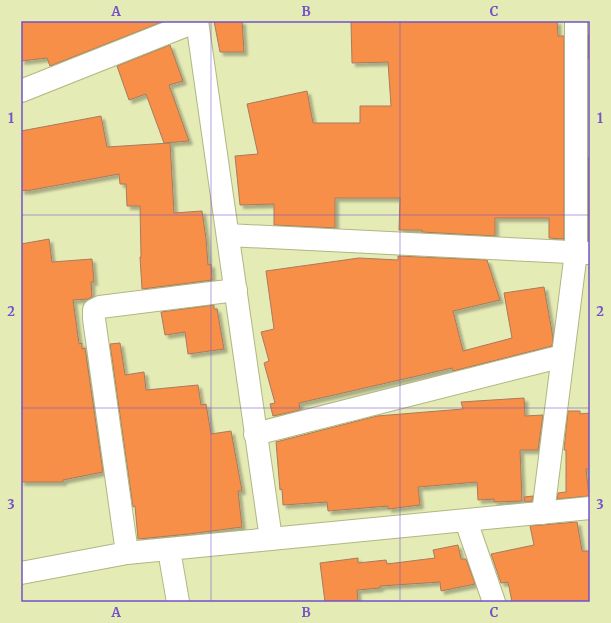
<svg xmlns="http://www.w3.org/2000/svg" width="611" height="623" font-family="Merriweather,serif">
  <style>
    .building { fill: #f78f48; stroke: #a87a5e; filter: url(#shadow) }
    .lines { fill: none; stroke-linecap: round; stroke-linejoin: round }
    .minor-casing { stroke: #b1b682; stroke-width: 24 }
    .minor { stroke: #fff; stroke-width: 22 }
    .grid { fill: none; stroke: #7451ca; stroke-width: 1; stroke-opacity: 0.55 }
    .neatline { fill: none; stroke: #7451ca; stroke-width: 1.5 }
    .grid-label { font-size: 13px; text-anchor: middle; font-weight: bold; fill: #7451ca }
  </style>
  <defs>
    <filter id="shadow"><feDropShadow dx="3.5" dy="3.5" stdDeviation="1" flood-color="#0004"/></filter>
  </defs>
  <rect width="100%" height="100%" fill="#e5ebb5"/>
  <path class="building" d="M21,21H162V22L50,66L47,58L21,61Z
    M214,21H242L244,52H220Z
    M351,21H557L558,36H564V239L549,238V218H495V236L422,232V230H399L400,198H335V228L274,225V204L240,205L235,156L258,154L247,104L307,91L313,123H360V106H391L388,62L352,63Z
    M588,35H590V58H588Z
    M170,45L183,81L169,85L189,141L164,143L146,94L129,100L117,66Z
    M101,116L107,147L170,143L174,213L202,211L206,239L208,265L211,264L212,280L142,289L140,257H141L140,206H127L126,184H120L119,174L26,191V190L21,191V131Z
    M588,158H590V240H588Z
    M49,239L52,262L92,259L94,282H91L92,297L88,299L73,300L79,344L82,343V349L85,348L103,472L63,480V482H21V244Z
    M398,256L487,260L500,300L453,311L463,351L512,338L504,293L544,287L553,338L552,346L453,371L452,368L299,403L300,410L273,416L270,404L275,403L264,363L269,361L261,332L274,329L266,271L359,258L398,260Z
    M214,305V309H217L224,349L188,354L185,332L165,335L161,312Z
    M120,343L125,375L144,372L146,390L198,385L201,405L206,404L211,434L231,431L242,491H238L242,527L189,534L138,539L135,506L133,507L110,344Z
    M524,398L525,416L543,415L538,450H520L522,501L494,502V499L478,500L477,482L418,487L420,505L388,509V506L328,511L327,502L283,505L282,489L280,490L276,442L377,416L463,409L461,402Z
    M568,411H580V414L590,413V469H586L589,496L557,499L558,493L566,492V450H564Z
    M533,496L532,501L525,502L524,497Z
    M577,522L582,551H590V602H512L508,582L501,583L491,554L534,545L530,526Z
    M458,545L461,559H466L475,584L441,591L440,582L380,586V588L357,590L358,602H325L320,563L358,558V563L386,560L387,564L435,558L433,550Z"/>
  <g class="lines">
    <g class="minor-casing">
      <path id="minor" d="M197,21L271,539
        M21,91L197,21
        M228,235L590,253
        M255,434L563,356
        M543,513L576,252V21
        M466,521L494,602
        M169,550L178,602
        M127,553L94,319V310L100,307L236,290
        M21,573L127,553L590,508"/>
    </g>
    <use href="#minor" class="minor"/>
  </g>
  <path class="grid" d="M211,21V602M400,21V602M21,215H590M21,408H590"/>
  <rect width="611" height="623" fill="none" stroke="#e5ebb5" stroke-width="44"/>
  <rect x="22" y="22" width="567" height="579" class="neatline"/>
  <g class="grid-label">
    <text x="116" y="16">A</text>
    <text x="306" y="16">B</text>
    <text x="494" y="16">C</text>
    <text x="11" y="123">1</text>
    <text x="600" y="123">1</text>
    <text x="11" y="316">2</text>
    <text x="600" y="316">2</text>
    <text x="11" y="509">3</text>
    <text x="600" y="509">3</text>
    <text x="116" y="617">A</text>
    <text x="306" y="617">B</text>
    <text x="494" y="617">C</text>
  </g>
</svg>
